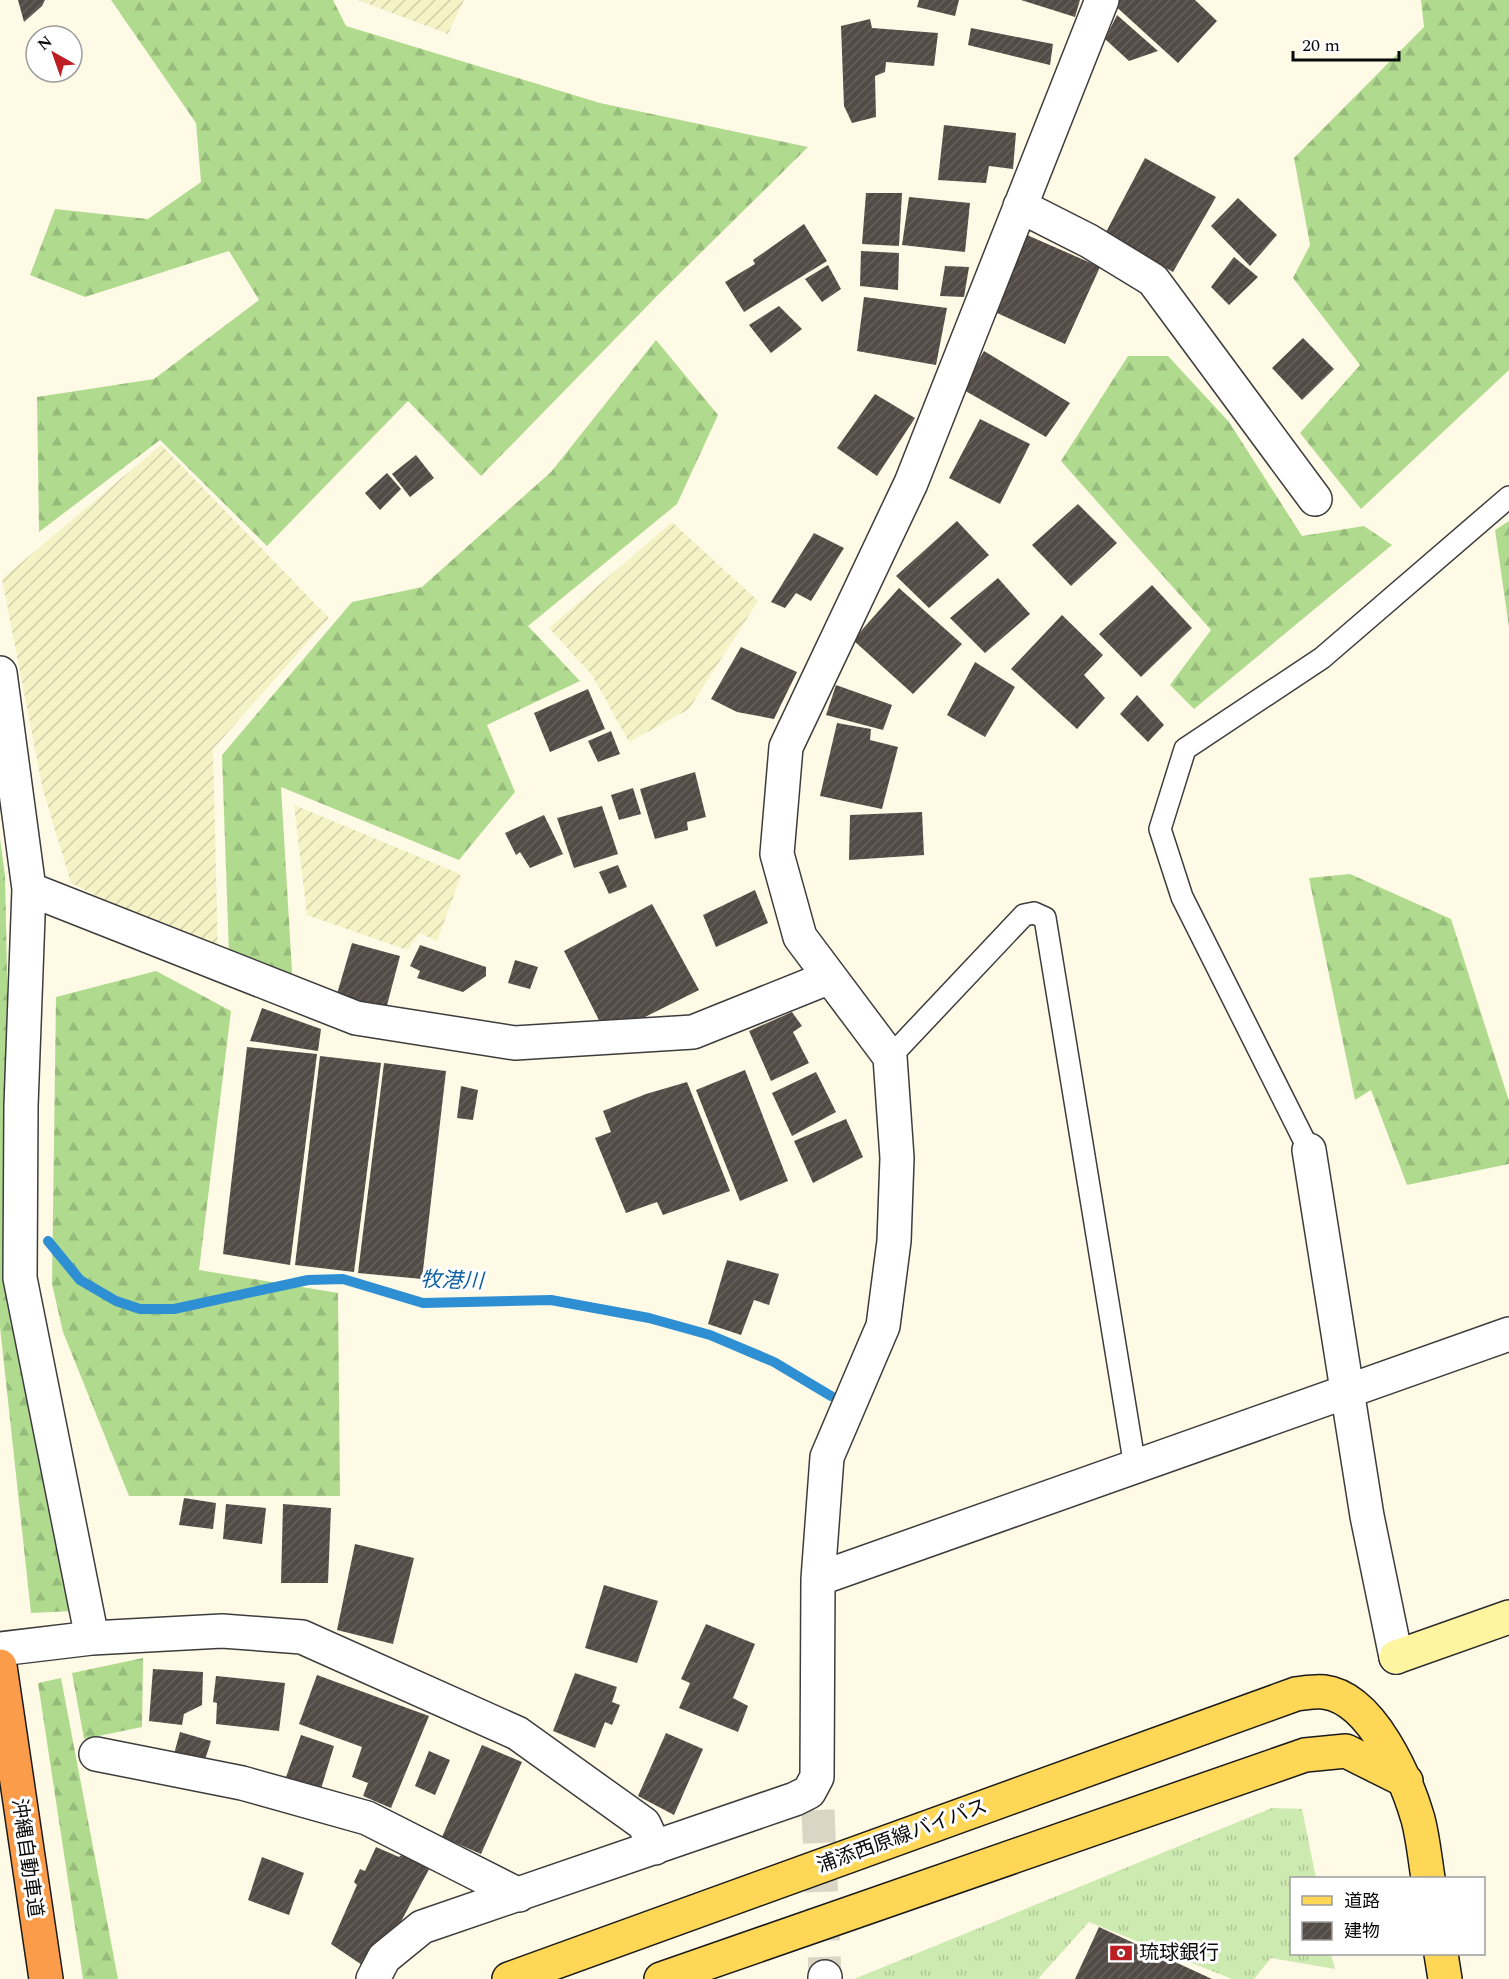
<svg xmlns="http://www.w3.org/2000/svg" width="1509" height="1979" font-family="Spectral,'Noto Sans JP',serif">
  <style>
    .farmland { fill: url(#farmland-furrows) }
    .grass { fill: url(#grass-tufts) }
    .forest { fill: url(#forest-firs) }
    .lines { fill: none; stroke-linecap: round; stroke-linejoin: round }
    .stream { stroke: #2e8fd2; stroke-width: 10 }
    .building { fill: url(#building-hatch) }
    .street-tunnel { stroke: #dad6c5; stroke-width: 33; stroke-dasharray: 33 16; stroke-linecap: butt }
    .lane-casing { stroke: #3d3d3d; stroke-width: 24 }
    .street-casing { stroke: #3d3d3d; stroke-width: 36 }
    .secondary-casing { stroke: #2c2c2c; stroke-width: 36 }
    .primary-casing { stroke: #1b1b1b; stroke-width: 36 }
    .highway-casing { stroke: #1b1b1b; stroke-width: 36 }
    .lane { stroke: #fff; stroke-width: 21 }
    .street { stroke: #fff; stroke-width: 33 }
    .secondary { stroke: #fff5a1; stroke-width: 33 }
    .primary { stroke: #fed757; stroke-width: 33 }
    .highway { stroke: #fa9c49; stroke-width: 33 }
    .labels { text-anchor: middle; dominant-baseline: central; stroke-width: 6; stroke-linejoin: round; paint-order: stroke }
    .street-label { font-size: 20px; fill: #0a0a0a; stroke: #fff }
    .poi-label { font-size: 20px; fill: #0a0a0a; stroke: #fff; text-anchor: start }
    .water-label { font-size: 21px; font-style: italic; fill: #105f9e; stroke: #fff }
  </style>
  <defs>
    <pattern id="farmland-furrows" width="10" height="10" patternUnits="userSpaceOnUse" patternTransform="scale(1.5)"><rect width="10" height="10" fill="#f5f2c6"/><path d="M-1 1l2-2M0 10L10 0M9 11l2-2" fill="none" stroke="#d1cea9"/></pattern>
    <pattern id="grass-tufts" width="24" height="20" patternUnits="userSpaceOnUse" patternTransform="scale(1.5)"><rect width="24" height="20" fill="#cdeab0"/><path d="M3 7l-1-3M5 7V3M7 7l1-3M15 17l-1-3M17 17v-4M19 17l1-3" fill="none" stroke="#afc796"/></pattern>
    <pattern id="forest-firs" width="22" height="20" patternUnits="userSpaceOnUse" patternTransform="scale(1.5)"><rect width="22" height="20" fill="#b0db8f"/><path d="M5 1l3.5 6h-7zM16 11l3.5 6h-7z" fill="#96bb7a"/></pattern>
    <pattern id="building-hatch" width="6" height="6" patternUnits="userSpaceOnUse" patternTransform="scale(1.5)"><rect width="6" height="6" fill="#534b46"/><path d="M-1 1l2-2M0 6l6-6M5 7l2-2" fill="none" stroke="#67605c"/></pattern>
  </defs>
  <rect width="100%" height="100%" fill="#fffae6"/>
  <path class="farmland" d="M358,0H464L448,34Z
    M161,445L329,618L213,749L218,957L71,883L43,790L2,579Z
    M672,522L758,601L689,709L629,742L592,675L549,628Z
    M294,805L458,873L461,876L437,941L420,933L407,950L307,915Z"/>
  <path class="grass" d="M1272,1808L1302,1809L1316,1878H1292V1954H1331L1335,1969L1271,1958L1254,1979H1232L1089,1922L1038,1979H854Z"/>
  <path class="forest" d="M111,0H333L346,26L600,103L808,147L656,297L481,476L408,401L267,546L160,440L39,532L37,397L154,379L259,300L229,251L85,297L30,275L55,209L148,219L201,182L196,123Z
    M1421,0H1509V370L1361,509L1300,433L1360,365L1293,278L1310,245L1294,158L1424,27Z
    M656,340L718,415L677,504L528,626L580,681L487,725L515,792L459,860L281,787L293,988L229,955L222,755L352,602L422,587L551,472Z
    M1128,356H1168L1229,422L1302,536L1364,526L1392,545L1194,709L1170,685L1211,630L1061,461Z
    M1509,521V627L1495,530Z
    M0,838L5,876L14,1307L74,1611L31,1613L0,1327Z
    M1350,874L1451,919L1509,1101V1164L1407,1185L1371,1090L1355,1100L1309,878Z
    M156,971L231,1011L199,1270L338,1293L340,1496H129L63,1332L52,1284L56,997Z
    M143,1658L142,1727L84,1739L72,1673Z
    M61,1678L118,1979H83L38,1683Z"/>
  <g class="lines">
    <path class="stream" d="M48,1241L80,1280L116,1301L140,1309H174L308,1280L343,1279L423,1303L551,1300L649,1318L710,1335L774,1362L831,1396"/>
  </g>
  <path class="building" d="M18,0H45L42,6L24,22Z
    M919,0H959L955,16L917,7Z
    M1021,0H1080L1075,17Z
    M1112,0H1195L1217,21L1178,63L1111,2Z
    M1117,15L1158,51L1129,61L1105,39Z
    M870,19L872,28L938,33L934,66L886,62L885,72L875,76L876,117L852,123L844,106L841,26Z
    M971,28L1053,44L1050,65L968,45Z
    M944,125L1016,133L1013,169L989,166L986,183L938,180Z
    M1145,158L1216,197L1173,272L1105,234Z
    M866,193H902L899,246L862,244Z
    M909,197L970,203L965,252L902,245Z
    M1238,198L1277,235L1250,266L1211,226Z
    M804,224L827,261L744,312L725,282L755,264L753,260Z
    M1027,235L1100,267L1065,344L997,313Z
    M861,251L899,253L898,290L860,286Z
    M1234,257L1258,277L1229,305L1211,287Z
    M828,265L841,289L822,302L805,279Z
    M945,266L969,267L964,297L940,296Z
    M864,297L947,308L936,365L857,351Z
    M779,306L802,329L771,353L749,325Z
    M1303,338L1334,369L1302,400L1272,368Z
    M984,351L1070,403L1046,437L962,389Z
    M875,394L915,418L877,476L837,448Z
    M980,419L1030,444L1000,504L949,478Z
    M416,455L434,478L410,497L392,474Z
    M387,473L401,489L380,510L365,493Z
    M1078,504L1117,543L1071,586L1032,545Z
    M957,521L989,555L929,608L896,576Z
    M814,533L844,548L811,601L796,593L785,608L771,602Z
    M998,578L1030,614L985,653L950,618Z
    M1152,585L1192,628L1141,677L1099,634Z
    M899,588L962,644L913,694L853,640Z
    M1062,615L1103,655L1084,675L1105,698L1077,729L1011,669Z
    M741,647L797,672L774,719L737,712L711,699Z
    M975,662L1015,687L985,737L947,715Z
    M836,685L892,705L883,730L826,715Z
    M588,689L605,729L550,752L534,713Z
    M1137,695L1164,725L1148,742L1120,714Z
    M837,723L871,729L870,740L898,747L882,809L820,796Z
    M611,731L620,754L598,762L588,741Z
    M695,772L706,817L687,822L688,830L655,839L640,789Z
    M633,788L641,814L619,820L611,795Z
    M602,806L618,854L574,868L557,818Z
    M922,812L924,855L849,860L850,815Z
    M544,815L563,854L530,868L520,852L516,855L505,833Z
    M618,865L627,887L609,894L599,872Z
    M755,890L768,923L716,947L703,915Z
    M652,904L699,990L607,1036L564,951Z
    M352,943L400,956L386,1009L337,994Z
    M420,945L486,967V976L463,992L417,978L420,971L410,966Z
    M515,960L538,967L530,989L508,983Z
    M262,1008L321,1029L318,1051L250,1041Z
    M792,1012L802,1026L793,1032L809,1063L771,1081L749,1031Z
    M247,1047L317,1054L290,1265L223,1254Z
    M320,1056L381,1063L354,1272L295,1265Z
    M384,1063L446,1071L422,1279L358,1273Z
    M745,1070L788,1181L740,1201L696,1090Z
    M816,1072L836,1112L792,1136L772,1093Z
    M687,1082L730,1191L663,1215L657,1202L626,1213L595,1138L611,1132L603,1111L646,1094Z
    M461,1086L478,1090L473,1120L457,1118Z
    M846,1119L863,1157L813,1183L794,1141Z
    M727,1260L779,1274L769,1305L754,1300L741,1335L708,1324Z
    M184,1498L216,1503L213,1529L179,1525Z
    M226,1504L266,1508L262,1544L223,1539Z
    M283,1504L331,1508L328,1583H281Z
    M355,1544L414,1558L393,1644L337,1630Z
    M604,1585L658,1601L637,1663L585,1648Z
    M706,1624L755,1644L733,1698L748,1706L738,1732L679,1708L690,1683L681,1679Z
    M153,1669L203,1672L202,1705L184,1714L182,1725L149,1721Z
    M575,1673L617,1687L612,1702L620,1705L612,1725L605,1722L595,1748L553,1731Z
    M317,1675L429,1716L391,1808L363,1796L368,1783L352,1777L362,1747L299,1724Z
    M216,1676L285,1683L279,1731L216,1724L217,1703L213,1702Z
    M180,1732L211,1741L204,1763L174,1754Z
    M666,1733L703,1749L674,1815L638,1796Z
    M301,1735L334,1746L321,1789L286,1777Z
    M482,1745L522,1762L481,1854L442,1837Z
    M429,1751L450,1760L435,1795L415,1786Z
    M376,1847L399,1857L408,1849L434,1860L391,1940L382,1937L362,1965L331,1944L357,1885L354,1882L360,1869L365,1871Z
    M262,1857L304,1873L289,1915L248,1900Z
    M1099,1927L1212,1979H1075Z"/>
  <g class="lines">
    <path class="street-tunnel" d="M818,1810L825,1977"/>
    <g class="lane-casing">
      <path id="lane" d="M890,1057L1024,915L1034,913L1045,918L1135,1467
        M1309,1150L1182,897L1160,829L1185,749L1322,658L1509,497"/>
    </g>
    <g class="street-casing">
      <path id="street" d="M1020,206L1089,241L1153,280L1315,499
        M0,673L29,889L21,1106L20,1278L92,1638
        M29,889L356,1018L515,1043L693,1032L830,977
        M1309,1150L1367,1516L1396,1657
        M818,1579L1509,1334
        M0,1649L92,1638L222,1631L302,1637L517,1733L644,1824L655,1848
        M96,1754L242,1783L367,1818L519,1895
        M373,1979L384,1958L422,1927L795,1799L809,1792L817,1777L818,1579L827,1457L883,1326L894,1241L897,1158L890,1057L800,937L777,854L786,747L911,483L1102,0
        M825,1979V1977"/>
    </g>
    <g class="secondary-casing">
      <path id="secondary" d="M1396,1657L1509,1617"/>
    </g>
    <g class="primary-casing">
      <path id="primary" d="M1441,1954L1445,1979
        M509,1979L1296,1694C1305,1693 1315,1691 1324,1692C1372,1698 1406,1778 1418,1819C1423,1838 1425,1859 1428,1878
        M661,1979L1305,1755L1346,1751L1406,1781"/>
    </g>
    <g class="highway-casing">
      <path id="highway" d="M0,1666L46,1979"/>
    </g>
    <use href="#lane" class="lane"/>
    <use href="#street" class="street"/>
    <use href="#secondary" class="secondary"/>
    <use href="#primary" class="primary"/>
    <use href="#highway" class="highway"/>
  </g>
  <defs>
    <g id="bank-bare" transform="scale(1.8)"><path d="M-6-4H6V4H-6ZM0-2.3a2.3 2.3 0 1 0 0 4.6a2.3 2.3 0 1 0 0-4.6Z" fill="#bd1e24" stroke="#fff" stroke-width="2.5" paint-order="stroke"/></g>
  </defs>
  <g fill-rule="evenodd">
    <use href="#bank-bare" x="1121" y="1953"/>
  </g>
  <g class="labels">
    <g class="street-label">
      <text transform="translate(902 1836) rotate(-20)">浦添西原線バイパス</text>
      <text transform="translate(27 1858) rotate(82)">沖縄自動車道</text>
    </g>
    <g class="poi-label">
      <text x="1139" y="1953">琉球銀行</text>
    </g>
    <g class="water-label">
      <text transform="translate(452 1281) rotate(2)">牧港川</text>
    </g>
  </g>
  <rect x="1290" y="1877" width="195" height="78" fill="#ffffff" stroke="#9d9d9d" stroke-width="1.5"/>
  <rect x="1302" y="1896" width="30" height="9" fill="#fed757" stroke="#9d9d9d" stroke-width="1.5"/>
  <text x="1344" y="1907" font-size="18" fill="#0a0a0a">道路</text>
  <rect x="1302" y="1922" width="30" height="18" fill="url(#building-hatch)" stroke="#9d9d9d" stroke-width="1.5"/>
  <text x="1344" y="1937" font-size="18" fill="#0a0a0a">建物</text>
  <g transform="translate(54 54) rotate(320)"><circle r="28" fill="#ffffff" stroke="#9d9d9d" stroke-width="1.5"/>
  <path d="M0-4.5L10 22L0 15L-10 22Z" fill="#bd1e24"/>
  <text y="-9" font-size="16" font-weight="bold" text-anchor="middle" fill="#0a0a0a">N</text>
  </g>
  <path d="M1293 51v9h106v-9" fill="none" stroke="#0a0a0a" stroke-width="3"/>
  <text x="1302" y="51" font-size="18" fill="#0a0a0a" stroke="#ffffff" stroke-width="4.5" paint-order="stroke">20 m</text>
</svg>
